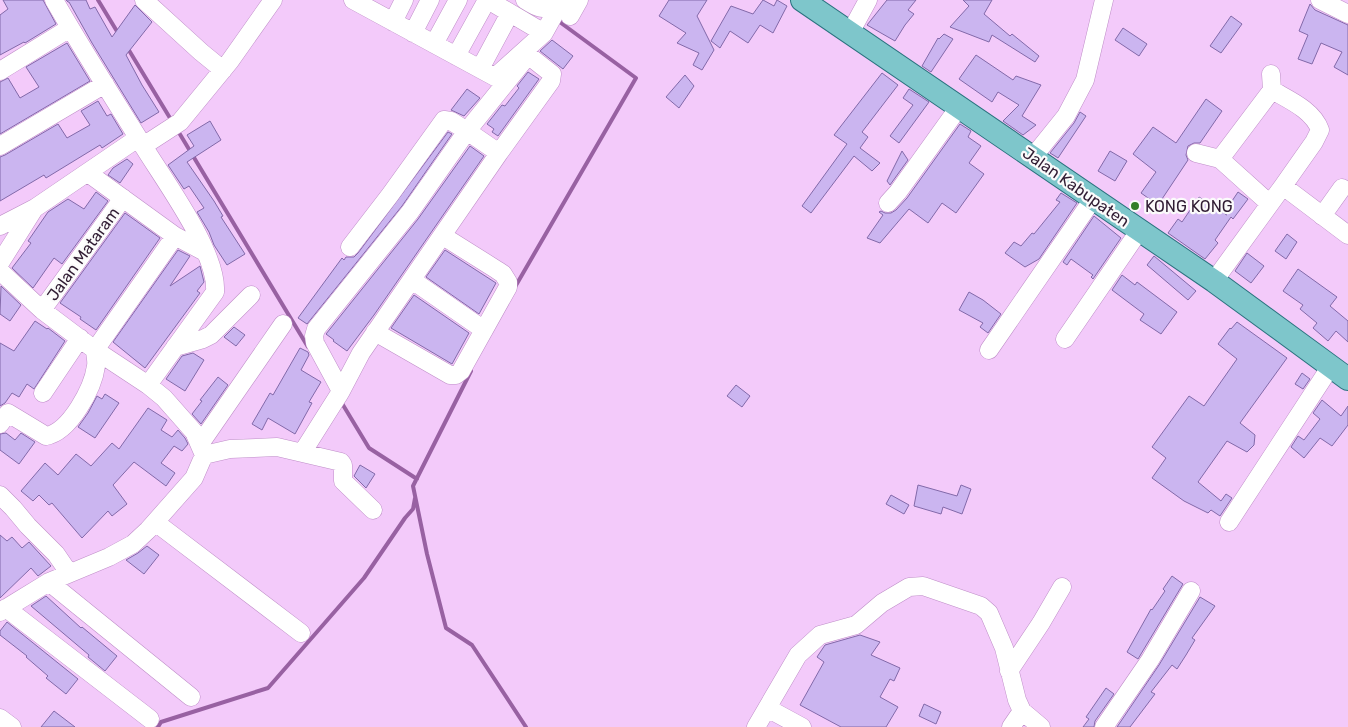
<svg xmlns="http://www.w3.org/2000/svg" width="1348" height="727" font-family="Rubik,sans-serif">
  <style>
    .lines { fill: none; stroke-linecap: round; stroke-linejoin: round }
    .stream { stroke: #9861a2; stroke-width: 4 }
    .building { fill: #cbb5f0; stroke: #8269a9 }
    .minor-casing { stroke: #bf8ec8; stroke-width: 19 }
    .major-casing { stroke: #2b727f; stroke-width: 24 }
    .minor { stroke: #fff; stroke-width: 18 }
    .major { stroke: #7ec6cb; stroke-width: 22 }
    .poi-dot { fill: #337f28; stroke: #fbfbfb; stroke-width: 2 }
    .labels { text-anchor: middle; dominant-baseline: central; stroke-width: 4.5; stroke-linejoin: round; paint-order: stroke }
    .street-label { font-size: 16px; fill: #301c33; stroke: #fbfbfb }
    .poi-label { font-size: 16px; fill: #301c33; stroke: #fbfbfb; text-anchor: start }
  </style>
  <rect width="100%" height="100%" fill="#f3cafa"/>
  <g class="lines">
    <path class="stream" d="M98,0L118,33
      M127,47L173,123
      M178,131L308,347
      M515,287L636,78L557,20
      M471,371L413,486L427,554L446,628L472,645L526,727
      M340,400L369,448L417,479
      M158,727L161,722L268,688L364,578L405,518L413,509L415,498"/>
  </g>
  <path class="building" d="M3,0H43L56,24L25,43L24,42L0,55V15L8,9Z
    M66,0H86L90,9L95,7L112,37L135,5L152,22L126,55L142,85L159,112L141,123L92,43L69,2H68Z
    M669,0H707L697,16L714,50L702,70L693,65L699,53L677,43L686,33L659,16Z
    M763,0L774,6L777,0L787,6L773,33L760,25L748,43L730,31L720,48L711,41L731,6L753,14Z
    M887,0H916L908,10L914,14L905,25L895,41L867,25Z
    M963,0H992L984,14L1010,36L1012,34L1039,56L1035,62L992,35L989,42L950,27L969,6Z
    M1310,4L1315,10L1348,25V75L1334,67L1342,52L1321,43L1312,64L1298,59L1308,35L1299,31Z
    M1231,16L1242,24L1221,53L1210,46Z
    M1123,28L1147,44L1139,56L1115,40Z
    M944,34L953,39L931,72L922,66L938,38L939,39Z
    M552,40L573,56L563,69L540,51Z
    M67,43L90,81L0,134V82L8,78L20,98L39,87L26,67Z
    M976,55L1013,80L1016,76L1041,85L1022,116L1036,125L1023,135L1003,121L1019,105L998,92L992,102L959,79Z
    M528,72L539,79L498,136L492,132L494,129L487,124L502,105L505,106L519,88L517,86Z
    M882,73L898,85L862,132L868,137L860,148L880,163L872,171L854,156L811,213L802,206L847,144L834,135Z
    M685,75L694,86L679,108L666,97Z
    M467,89L480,98L464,116L451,110Z
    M909,89L929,102L899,143L890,136L913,105L903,98Z
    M1206,99L1222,111L1200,143H1194L1188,146L1186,155L1188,160L1158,205L1141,193L1156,172L1133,154L1153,127L1176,143Z
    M98,101L107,116L111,114L123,134L102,148L100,145L46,178L44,175L0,201V157L5,155L58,124L67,138L90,125L81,111Z
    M1080,112L1086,116L1058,158L1055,156L1050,153L1074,123Z
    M210,121L221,140L187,162L214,201L223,216L221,217L245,254L227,265L214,245L209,232L197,212L204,208L189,186L184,189L168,165L194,146L187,135Z
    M960,124L971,131L968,137L981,146L969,163L984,174L956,213L942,203L928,223L909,209L880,243L867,238L883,215L879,212L881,211L885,213H891L896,210L907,198Z
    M448,132L452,134L402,206L307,324L298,318L342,258L344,260L346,257H354L358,253Z
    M470,146L484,156L374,315L347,351L333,341L334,340L326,334L418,219Z
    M902,151L908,160L890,185L887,181Z
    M1110,151L1127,161L1115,181L1098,171Z
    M127,159L133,164L120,183L108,175L113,168Z
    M96,192L108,201L62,264L54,258L33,288L12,268L31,243L28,241L48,212L68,199L84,209Z
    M1238,192L1248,199L1233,219L1231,217L1215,240L1218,243L1205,259L1168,233L1178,219L1182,222L1199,197L1227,215L1224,213Z
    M1061,193L1077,203L1039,259L1025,267L1005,253L1014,242L1021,246L1032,233L1034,234L1060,202L1056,200Z
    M125,213L160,238L96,330L80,319L81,317L60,303Z
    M1094,216L1121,238L1093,279L1091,277L1093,275L1071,259L1067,265L1063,262Z
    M1287,234L1297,242L1286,259L1275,251Z
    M178,250L190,256L170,286L200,266L204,282L197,291L200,293L145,368L113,342Z
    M445,250L496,283L479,314L426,277Z
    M1247,253L1264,266L1251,283L1235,271Z
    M1154,256L1196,291L1188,300L1147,265Z
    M1298,269L1337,297L1330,306L1348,321V342L1336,331L1328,341L1313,328L1317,323L1300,309L1303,305L1283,291Z
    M1122,275L1135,285L1137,282L1177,312L1161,334L1140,320L1144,314L1112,290Z
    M1,286L21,305L10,321L0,314Z
    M969,292L983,300L1001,314L988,333L980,327L983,323L959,310Z
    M414,295L469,333L452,364L391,328Z
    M35,321L47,329L48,328L65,341L34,389L27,384L19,397L12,393L5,403L0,406V343L14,351Z
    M1237,322L1287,358L1240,423L1255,435L1254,445L1247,452L1227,441L1198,482L1221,501L1226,494L1232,498L1220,516L1211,510L1208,513L1184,501L1152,478L1166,458L1152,447L1189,396L1204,406L1237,359L1218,344L1230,328L1231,329Z
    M234,327L245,335L236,346L224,337Z
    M300,348L308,352L309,355L301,370L321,382L309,402L312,403L295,434L268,418L262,430L252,424L270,393L273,395Z
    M193,353L204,360L185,391L166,379L182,356Z
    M1302,373L1310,379L1303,389L1295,384Z
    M218,377L228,385L201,424L192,414L202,401L200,400Z
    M736,385L750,396L742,407L727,396Z
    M105,394L119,403L95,438L78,427L88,413L97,396L102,399Z
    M1322,400L1341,416L1348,406V425L1332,446L1320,438L1304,458L1291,447L1298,436L1304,440L1320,419L1313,413Z
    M148,408L167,420L161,430L172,437L178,430L185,438L188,444L182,451L174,446L161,463L175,473L166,486L134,462L113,485L127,504L112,516L108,511L82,538L52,503L49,505L39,495L33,501L21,491L45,463L58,475L76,454L91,466L112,443L119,449Z
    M6,433L15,440L21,433L35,442L19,464L0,450V434Z
    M360,465L375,474L366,488L354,476Z
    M918,485L957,496L961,485L971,489L962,514L943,507L941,514L914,506Z
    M891,495L909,505L904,514L886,504Z
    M0,535L7,541L12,537L22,548L29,542L51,566L38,576L31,568L0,598Z
    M147,546L159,555L144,574L126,560L138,553Z
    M1172,576L1183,584L1138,659L1127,652L1151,609L1152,610L1165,591L1163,589Z
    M46,596L81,628L82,627L117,656L105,671L88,657L89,655L31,606Z
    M1200,597L1215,606L1192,638L1195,640L1186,655L1177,669L1172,665L1151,692L1155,694L1130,727H1117L1159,665Z
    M7,622L78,679L66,694L46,678L48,676L26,657L27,656L0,635V631Z
    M860,635L880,642L871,655L900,668L894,681L890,679L880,697L898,707L886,727H841L800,705L824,662L817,657L825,645Z
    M1106,688L1114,694L1095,721L1094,727H1083L1089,719L1086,717Z
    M924,704L941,712L936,724L919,716Z
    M54,711L75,727H41Z"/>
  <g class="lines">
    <g class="minor-casing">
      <path id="minor" d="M54,0C82,49 112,96 142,144C163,179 218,252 215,292L148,385
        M144,0L201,52L223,70
        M353,0L495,77L544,33L554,15L557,5
        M488,0L544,33
        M525,0C539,9 541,10 557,5L560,0
        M1320,0L1348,14
        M570,16L579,0
        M393,22L404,0
        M413,33L430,0
        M850,33L868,0
        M434,44L458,0
        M456,56L487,0
        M480,69L510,13
        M0,71L70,28
        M0,146L105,84
        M143,146L180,122L230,61L273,0
        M1196,153L1220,159
        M1033,157L1066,116L1085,80L1104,0
        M88,173L175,236L205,252
        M1283,186L1348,235
        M888,203L898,192L959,107
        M1270,204L1220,159L1272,90L1271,74
        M1322,216L1342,188
        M0,226L35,208L138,138
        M350,247L390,195L444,120L451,121L467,131L525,59H533L552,74L551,81L499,153
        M0,263L34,209
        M0,271L42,310L95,350L148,385L164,398L194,432L204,455L194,478L148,530L133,544L109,557L49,582L0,612
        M412,280L484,330
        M1214,281L1283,186L1314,142L1320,130C1313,110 1289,100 1272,90
        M42,310L123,198
        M375,332L450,375H456L461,371L508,287V282L503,274L497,270L443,236
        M1065,339L1139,231
        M175,347L203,339L211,335L251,295
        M989,350L1093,199
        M43,393L80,338
        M0,424L8,413L46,436C70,432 93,388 96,366C97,361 95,355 95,350L175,236
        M200,444L283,324
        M302,453L338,396L341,391L361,353L499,153L467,131L410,212L316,329L314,336L315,343L341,391
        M204,455L230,449L277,447L341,462L343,465V481L373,510
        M0,495L13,508L28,526L56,554L69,573
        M155,522L301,633
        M1229,522L1331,366
        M49,582L191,697
        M6,608L150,719
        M1009,671L1041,623L1062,587
        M767,708L802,727
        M0,718L12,727
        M756,727L798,655L820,635L856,625L882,603L909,587L923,586L981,606L989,613L1004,648L1017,700L1022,711L1041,727
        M1011,727L1022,711
        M1104,727L1150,660L1191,591"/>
    </g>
    <g class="major-casing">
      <path id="major" d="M802,0L1214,281L1348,379"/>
    </g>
    <use href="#minor" class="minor"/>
    <use href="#major" class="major"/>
  </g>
  <circle class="poi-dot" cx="1135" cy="206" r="5"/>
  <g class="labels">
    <g class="street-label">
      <text transform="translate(1076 187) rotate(35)">Jalan Kabupaten</text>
      <text transform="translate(83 254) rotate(-54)">Jalan Mataram</text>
    </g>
    <g class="poi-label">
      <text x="1145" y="206">KONG KONG</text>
    </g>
  </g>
</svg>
